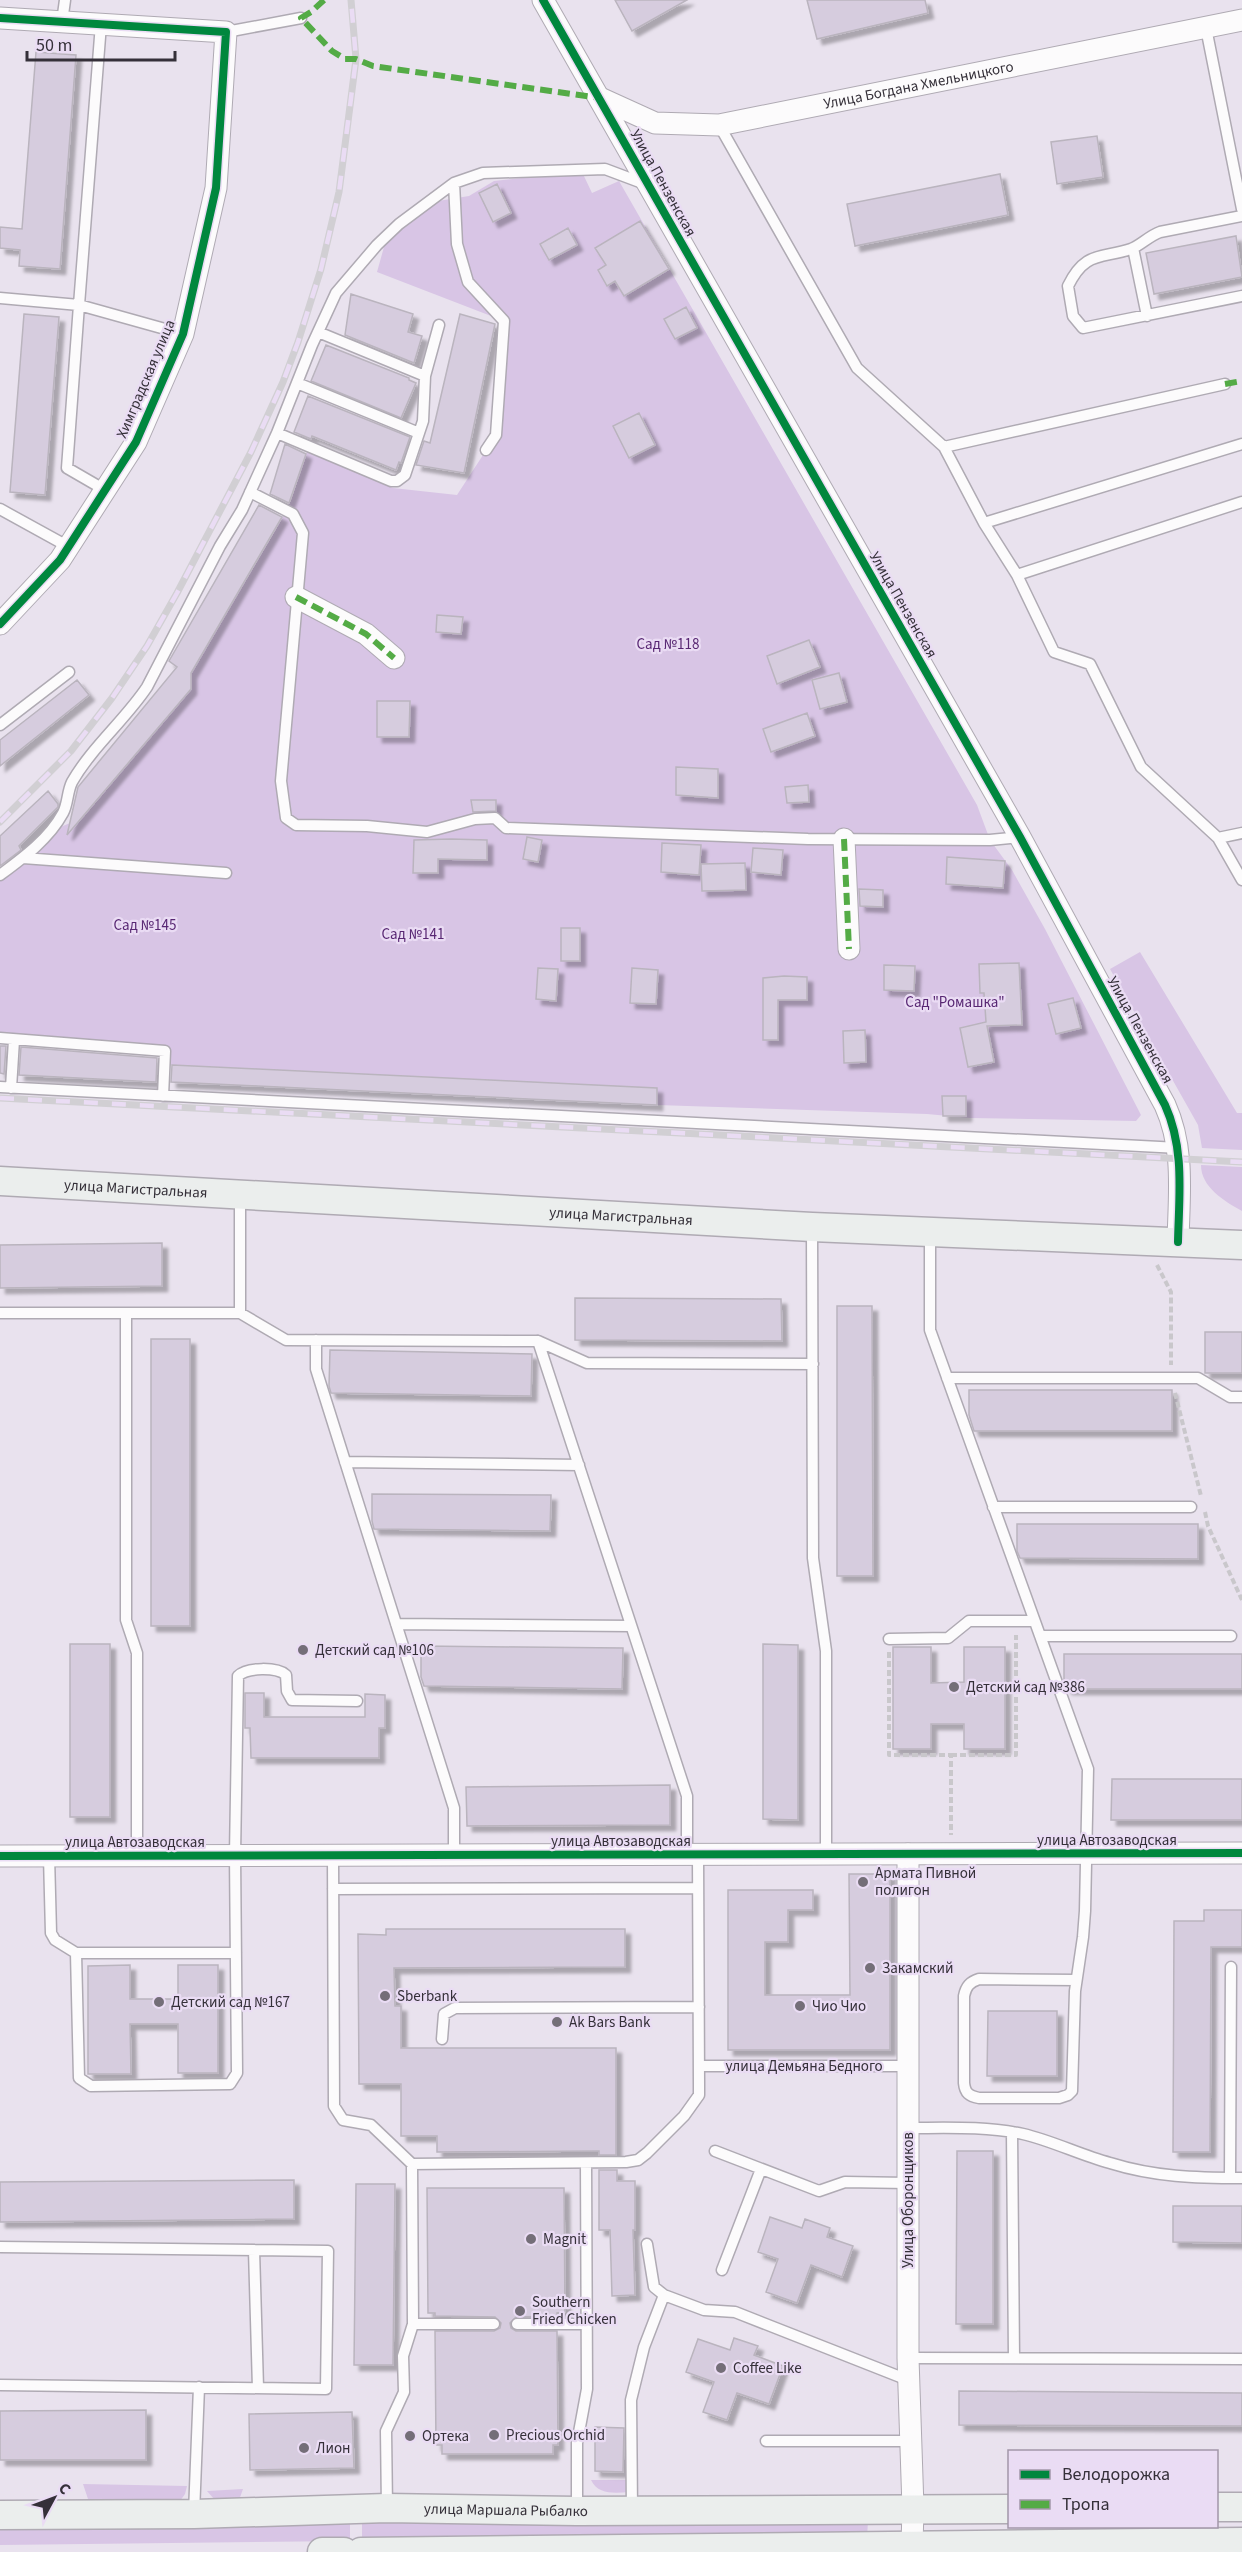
<svg xmlns="http://www.w3.org/2000/svg" width="1242" height="2552" font-family="'Source Sans 3',sans-serif">
  <style>
    .green { fill: #d8c5e5 }
    .building { fill: #d6ccde; stroke: #bab4be; stroke-width: 1.5; filter: url(#shadow) }
    .lines { fill: none; stroke-linecap: round; stroke-linejoin: round }
    .service-casing { stroke: #afaab3; stroke-width: 13 }
    .minor-casing { stroke: #afaab3; stroke-width: 23 }
    .secondary-casing { stroke: #afaab3; stroke-width: 31 }
    .path { stroke: #c9c7cb; stroke-width: 4; stroke-dasharray: 6 3; stroke-linecap: butt }
    .service { stroke: #fcfbfc; stroke-width: 10 }
    .minor { stroke: #fcfbfc; stroke-width: 21 }
    .secondary { stroke: #ebeeed; stroke-width: 28 }
    .rail-casing { stroke: #d1cfd3; stroke-width: 7 }
    .rail { stroke: #eadcf4; stroke-width: 4.5; stroke-dasharray: 14; stroke-linecap: butt }
    .quiet { stroke: #54ab46; stroke-width: 6; stroke-dasharray: 12 6; stroke-linecap: butt }
    .cycleway-casing { stroke: #eadcf4; stroke-width: 11 }
    .cycleway { stroke: #00873e; stroke-width: 8 }
    .poi-dot { fill: #746e78; stroke: #eadcf4; stroke-width: 2 }
    .labels { text-anchor: middle; dominant-baseline: central; stroke-width: 4.5; stroke-linejoin: round; paint-order: stroke }
    .street-label { font-size: 15px; fill: #353039; stroke: #eadcf4 }
    .park-label { font-size: 15px; fill: #582773; stroke: #eadcf4 }
    .poi-label { font-size: 15px; fill: #353039; stroke: #eadcf4; text-anchor: start }
  </style>
  <defs>
    <filter id="shadow"><feDropShadow dx="5.5" dy="5.5" stdDeviation="1.5" flood-color="#0004"/></filter>
  </defs>
  <rect width="100%" height="100%" fill="#e9e2ee"/>
  <path class="green" d="M558,174H583L592,193L619,181L977,805L990,840L1012,870L1045,929L1141,1115L1136,1121L970,1118L927,1114L657,1105V1088L164,1065L165,1051L0,1038V875L51,831L82,818L191,689V673L276,529L291,500L307,452L393,488L457,495L496,435L504,321L377,272L384,247L402,227L438,201L469,196L494,181Z
    M1140,952L1237,1113H1242V1150L1202,1148L1198,1125L1110,969Z
    M1201,1165L1242,1167V1211C1224,1201 1201,1187 1201,1165Z
    M591,2480H629V2492C615,2493 598,2495 591,2480Z
    M83,2484L187,2486L185,2494L180,2501L89,2502Z
    M243,2489L238,2503L214,2499L207,2491Z
    M868,2519L867,2540L362,2539V2520Z
    M350,2521V2541L0,2545V2525Z"/>
  <path class="building" d="M615,0H687L632,31Z
    M807,0H925L928,13L817,39Z
    M36,52L76,55L60,269L19,266L20,250L0,248V227L22,229Z
    M1097,136L1103,177L1057,184L1051,142Z
    M1000,174L1008,215L855,246L847,204Z
    M497,184L511,213L493,222L479,193Z
    M640,221L669,269L624,296L615,281L607,286L598,270L606,265L595,248Z
    M568,228L577,245L549,260L540,244Z
    M1236,236L1242,277L1154,294L1146,253Z
    M351,294L413,314L408,332L422,336L414,363L345,335Z
    M686,307L697,328L675,339L664,319Z
    M24,314L59,317L45,495L10,492Z
    M460,314L495,324L464,473L416,465L424,441L430,443Z
    M326,345L409,378V380L416,383L401,418L311,381Z
    M308,396L410,437L401,463L399,462L396,470L312,436L311,439L294,432Z
    M639,413L655,445L629,458L613,426Z
    M285,444L306,454L289,503L270,494Z
    M259,505L282,517L191,673V689L67,835L78,787L177,667L169,661Z
    M437,615L463,617L461,634L436,632Z
    M809,640L820,667L777,684L767,656Z
    M839,673L847,702L820,709L812,680Z
    M77,680L89,695L0,766V740Z
    M377,701H410L409,737H377Z
    M807,713L815,736L771,752L763,729Z
    M676,767L718,769V798L676,795Z
    M808,785L809,802L787,803L785,787Z
    M48,791L58,804V807L19,846L21,850L0,866V836Z
    M471,800H496V811L473,812Z
    M527,837L542,840L538,862L523,859Z
    M451,839L487,840V860L438,859V873H413L414,840Z
    M662,843L701,845L699,875L661,872Z
    M753,848L783,850L781,875L751,872Z
    M947,857L1005,861L1003,888L946,884Z
    M745,863L746,890L702,891L701,864Z
    M859,889L883,890V907L860,906Z
    M561,928H580V961H561Z
    M1019,963L1022,1025L987,1026L994,1062L968,1067L960,1028L986,1022L984,993H980L979,964Z
    M884,965L915,966L914,991L884,990Z
    M538,968L558,969L556,1001L536,999Z
    M632,968L658,970L656,1004L630,1003Z
    M784,976L807,977V1000H778V1040H763V978Z
    M1073,998L1081,1028L1056,1034L1048,1004Z
    M865,1030L866,1062L844,1063L843,1031Z
    M0,1046H6L4,1074L0,1073Z
    M21,1047L157,1058L156,1082L19,1075Z
    M172,1065L657,1088V1105L171,1082Z
    M942,1096H966V1116H943Z
    M162,1243V1286L0,1288V1245Z
    M575,1298L781,1299L782,1341L575,1340Z
    M837,1306H872L873,1576H837Z
    M1205,1332H1242V1373H1205Z
    M151,1339H190V1626H151Z
    M330,1350L532,1354L531,1396L331,1393L329,1386Z
    M969,1390H1172V1431H974L969,1415Z
    M372,1494L551,1495L550,1531L374,1529L372,1521Z
    M1017,1524H1198V1559L1020,1558L1017,1551Z
    M70,1644H110V1817H70Z
    M763,1644L798,1645V1820L763,1819Z
    M421,1646L623,1648L622,1689L424,1686L421,1677Z
    M893,1647H931V1683L964,1682V1647H1005V1749H964V1724H931V1749H893Z
    M1064,1654H1242V1689H1067L1064,1681Z
    M245,1693H264V1717H365V1694L385,1695V1728H379V1758H251L250,1728H245Z
    M1112,1779H1242V1820H1111Z
    M670,1785V1825L467,1826L466,1787Z
    M849,1874H890V2050H728V1890H813V1910H788V1942H765V1995H850Z
    M1204,1910H1242V1947H1211L1210,2152H1173L1174,1921H1204Z
    M386,1929H625V1967L394,1968L395,2006H401V2048H616V2155H599V2151L437,2152V2136H401V2084H359L358,1934L386,1935Z
    M130,1965V1999H178V1965H218V2073H178V2024H130L131,2074H88V1966Z
    M988,2011H1057V2076H987Z
    M957,2151H993V2324H956Z
    M599,2170H617V2181H635V2230H633L635,2295L612,2296L610,2230H599Z
    M294,2180V2219L0,2222V2182Z
    M356,2184H395L393,2365H354Z
    M427,2188H564L565,2312L557,2313V2316L516,2317L510,2323L511,2328L516,2331H557L558,2445H553V2454H442V2445H436L435,2331H494L500,2328L501,2323L495,2317L435,2316V2313H428Z
    M1173,2206H1242V2243L1173,2242Z
    M770,2217L802,2228L805,2219L830,2228L827,2237L853,2246L842,2277L811,2265L797,2303L766,2292L778,2259L758,2252Z
    M734,2338L758,2346L754,2355L783,2366L769,2404L737,2393L727,2420L703,2412L714,2382L686,2372L698,2339L730,2350Z
    M959,2391L1242,2393V2426L959,2425Z
    M146,2410V2460H0V2411Z
    M352,2412L354,2468L250,2470L249,2414Z
    M595,2427L624,2428L623,2472L595,2471Z"/>
  <g class="lines">
    <g class="service-casing">
      <path id="service" d="M62,22L65,0
        M1206,28L1242,209
        M226,32L301,18
        M719,125L857,368L944,447L1225,384
        M454,183L457,244L468,282L504,321L496,435L486,450
        M1242,216L1160,232C1149,236 1141,245 1131,249C1100,259 1085,251 1068,286L1073,316L1083,328L1242,296
        M1133,248L1147,316
        M0,298L79,305L101,24
        M318,332L425,376
        M297,383L419,433
        M277,433L391,481H397L405,475L423,421L425,376L439,325
        M944,447L984,523L1017,575L1054,652L1090,664L1141,767L1218,838L1242,880
        M105,490L67,468L79,305L183,334
        M250,492L293,514L303,533L281,781L286,818L296,825L367,826L427,832L475,819L495,818L506,828L808,839L990,840L1020,837
        M0,509L69,547
        M984,523L1242,444
        M1017,575L1242,502
        M0,725L69,672
        M1218,838L1242,833
        M23,858L226,873
        M0,875C23,858 49,839 63,813C68,804 67,792 72,782C92,747 125,720 147,687L220,546L242,510L277,433L312,345L336,293L377,245L399,224L454,183L483,173L605,169L645,184
        M0,1038L165,1051L163,1096
        M0,1087L1179,1148
        M11,1088L14,1040
        M812,1227L813,1558L826,1651V1854
        M930,1233V1330L1088,1769L1085,1911L1083,1937L1075,1991L1072,2091L1068,2095L1059,2098H979C969,2096 965,2093 964,2083V1996C966,1986 970,1982 979,1979L1076,1980
        M0,1313H240L286,1340L538,1341L587,1363L813,1364
        M126,1313V1620L137,1653V1856
        M240,1313V1194
        M316,1340V1369L454,1808V1855
        M538,1341L687,1796V1854
        M947,1378H1198L1230,1397H1242
        M345,1462L579,1465
        M993,1507H1191
        M396,1624L631,1626
        M1040,1636H1231
        M889,1639L948,1638L969,1621H1034
        M333,1855L334,2106L343,2120L371,2125L412,2164L626,2162L638,2160L647,2153L684,2116L699,2095V2084L698,1854
        M49,1856L51,1933L55,1940L76,1953L79,2078L91,2086L230,2084L237,2073L235,1855L238,1676C247,1667 277,1667 286,1675L287,1691L292,1700L357,1701
        M333,1889L698,1888
        M76,1953H236
        M442,2039L444,2014L455,2008L699,2007
        M699,2066H908
        M908,2128C946,2128 985,2126 1023,2134C1053,2141 1080,2155 1110,2163C1155,2177 1196,2178 1242,2178
        M1012,2132L1014,2358
        M715,2151L819,2191L845,2182L908,2183
        M1230,2178L1231,1967
        M647,2244L654,2287L664,2295
        M0,2247L328,2251L326,2389L0,2385
        M254,2250L258,2388
        M722,2270L761,2169
        M413,2324H494
        M517,2324H587
        M908,2358L1242,2359
        M766,2441H910
        M387,2508L386,2431L404,2392L403,2356L413,2324L412,2164
        M632,2510L631,2400L644,2347L664,2295L704,2310L735,2312L908,2380
        M577,2511V2443L587,2389L586,2163
        M194,2513L199,2387"/>
    </g>
    <g class="minor-casing">
      <g id="minor">
        <path d="M543,0L1020,837L1165,1105C1185,1149 1179,1195 1178,1242"/>
        <path d="M0,18L226,32L216,188L183,334L136,442L60,560L0,624"/>
        <path id="s1" d="M600,98L655,123L719,125L1242,20"/>
        <path d="M296,597L366,634L394,658"/>
        <path d="M844,839L849,949"/>
        <path d="M908,1854V2358L913,2508L912,2546"/>
        <path d="M0,1856L1242,1853"/>
      </g>
    </g>
    <g class="secondary-casing">
      <g id="secondary">
        <path id="s2" d="M0,1181L812,1227L1242,1245"/>
        <path d="M1216,2507H1242"/>
        <path id="s3" d="M0,2515L194,2514L387,2508L577,2511L1010,2509"/>
        <path d="M322,2552H344"/>
        <path d="M361,2552L1242,2542"/>
      </g>
    </g>
    <path class="path" d="M1157,1265L1171,1292V1365
      M1175,1393L1201,1496
      M1205,1512L1208,1526L1242,1600
      M889,1652V1755H951V1835
      M951,1755H1016V1635"/>
    <use href="#service" class="service"/>
    <use href="#minor" class="minor"/>
    <use href="#secondary" class="secondary"/>
    <g class="rail-casing">
      <path id="rail" d="M0,822L71,751L112,698L147,646L177,593L251,452L283,382L298,342L321,269L339,192L356,59L351,0
        M0,1098L1242,1162"/>
    </g>
    <use href="#rail" class="rail"/>
    <path class="quiet" d="M324,0L311,12L301,18L332,51L345,59H356L373,66L600,98
      M1225,384L1242,381
      M296,597L366,634L394,658
      M844,839L849,949"/>
    <g class="cycleway-casing">
      <path id="cycleway" d="M543,0L1020,837L1165,1105C1185,1149 1179,1195 1178,1242
        M0,18L226,32L216,188L183,334L136,442L60,560L0,624
        M0,1856L1242,1853"/>
    </g>
    <use href="#cycleway" class="cycleway"/>
  </g>
  <g class="poi-dot">
    <circle cx="303" cy="1650" r="6"/>
    <circle cx="954" cy="1687" r="6"/>
    <circle cx="863" cy="1882" r="6"/>
    <circle cx="870" cy="1968" r="6"/>
    <circle cx="385" cy="1996" r="6"/>
    <circle cx="159" cy="2002" r="6"/>
    <circle cx="800" cy="2006" r="6"/>
    <circle cx="557" cy="2022" r="6"/>
    <circle cx="531" cy="2239" r="6"/>
    <circle cx="520" cy="2311" r="6"/>
    <circle cx="721" cy="2368" r="6"/>
    <circle cx="494" cy="2435" r="6"/>
    <circle cx="410" cy="2436" r="6"/>
    <circle cx="304" cy="2448" r="6"/>
  </g>
  <g class="labels">
    <g class="street-label">
      <text stroke="none"><textPath href="#s1" startOffset="328">Улица Богдана Хмельницкого</textPath></text>
      <text transform="translate(663 183) rotate(61)">Улица Пензенская</text>
      <text transform="translate(146 379) rotate(-67)">Химградская улица</text>
      <text transform="translate(903 605) rotate(60)">Улица Пензенская</text>
      <text transform="translate(1140 1030) rotate(61)">Улица Пензенская</text>
      <text stroke="none"><textPath href="#s2" startOffset="136">улица Магистральная</textPath></text>
      <text stroke="none"><textPath href="#s2" startOffset="622">улица Магистральная</textPath></text>
      <text x="1107" y="1840">улица Автозаводская</text>
      <text x="621" y="1841">улица Автозаводская</text>
      <text x="135" y="1842">улица Автозаводская</text>
      <text x="804" y="2066">улица Демьяна Бедного</text>
      <text transform="translate(908 2200) rotate(-90)">Улица Оборонщиков</text>
      <text stroke="none"><textPath href="#s3" startOffset="506">улица Маршала Рыбалко</textPath></text>
    </g>
    <g class="park-label">
      <text x="668" y="644">Сад №118</text>
      <text x="145" y="925">Сад №145</text>
      <text x="413" y="934">Сад №141</text>
      <text x="955" y="1002">Сад "Ромашка"</text>
    </g>
    <g class="poi-label">
      <text x="315" y="1650">Детский сад №106</text>
      <text x="966" y="1687">Детский сад №386</text>
      <text x="875" y="1873">Армата Пивной<tspan x="875" dy="17">полигон</tspan></text>
      <text x="882" y="1968">Закамский</text>
      <text x="397" y="1996">Sberbank</text>
      <text x="171" y="2002">Детский сад №167</text>
      <text x="812" y="2006">Чио Чио</text>
      <text x="569" y="2022">Ak Bars Bank</text>
      <text x="543" y="2239">Magnit</text>
      <text x="532" y="2302">Southern<tspan x="532" dy="17">Fried Chicken</tspan></text>
      <text x="733" y="2368">Coffee Like</text>
      <text x="506" y="2435">Precious Orchid</text>
      <text x="422" y="2436">Ортека</text>
      <text x="316" y="2448">Лион</text>
    </g>
  </g>
  <rect x="1008" y="2450" width="210" height="78" fill="#eadcf4" stroke="#a297a9" stroke-width="1.5"/>
  <rect x="1020" y="2470" width="30" height="9" fill="#00873e" stroke="#a297a9" stroke-width="1.5"/>
  <text x="1062" y="2480" font-size="18" fill="#353039">Велодорожка</text>
  <rect x="1020" y="2500" width="30" height="9" fill="#54ab46" stroke="#a297a9" stroke-width="1.5"/>
  <text x="1062" y="2510" font-size="18" fill="#353039">Тропа</text>
  <g transform="translate(54 2498) rotate(49)" stroke="#eadcf4" stroke-width="4.5" paint-order="stroke">
  <path d="M0-4.5L10 22L0 15L-10 22Z" fill="#353039"/>
  <text y="-9" font-size="16" font-weight="bold" text-anchor="middle" fill="#353039">С</text>
  </g>
  <path d="M27 51v9h148v-9" fill="none" stroke="#353039" stroke-width="3"/>
  <text x="36" y="51" font-size="18" fill="#353039" stroke="#eadcf4" stroke-width="4.5" paint-order="stroke">50 m</text>
</svg>
